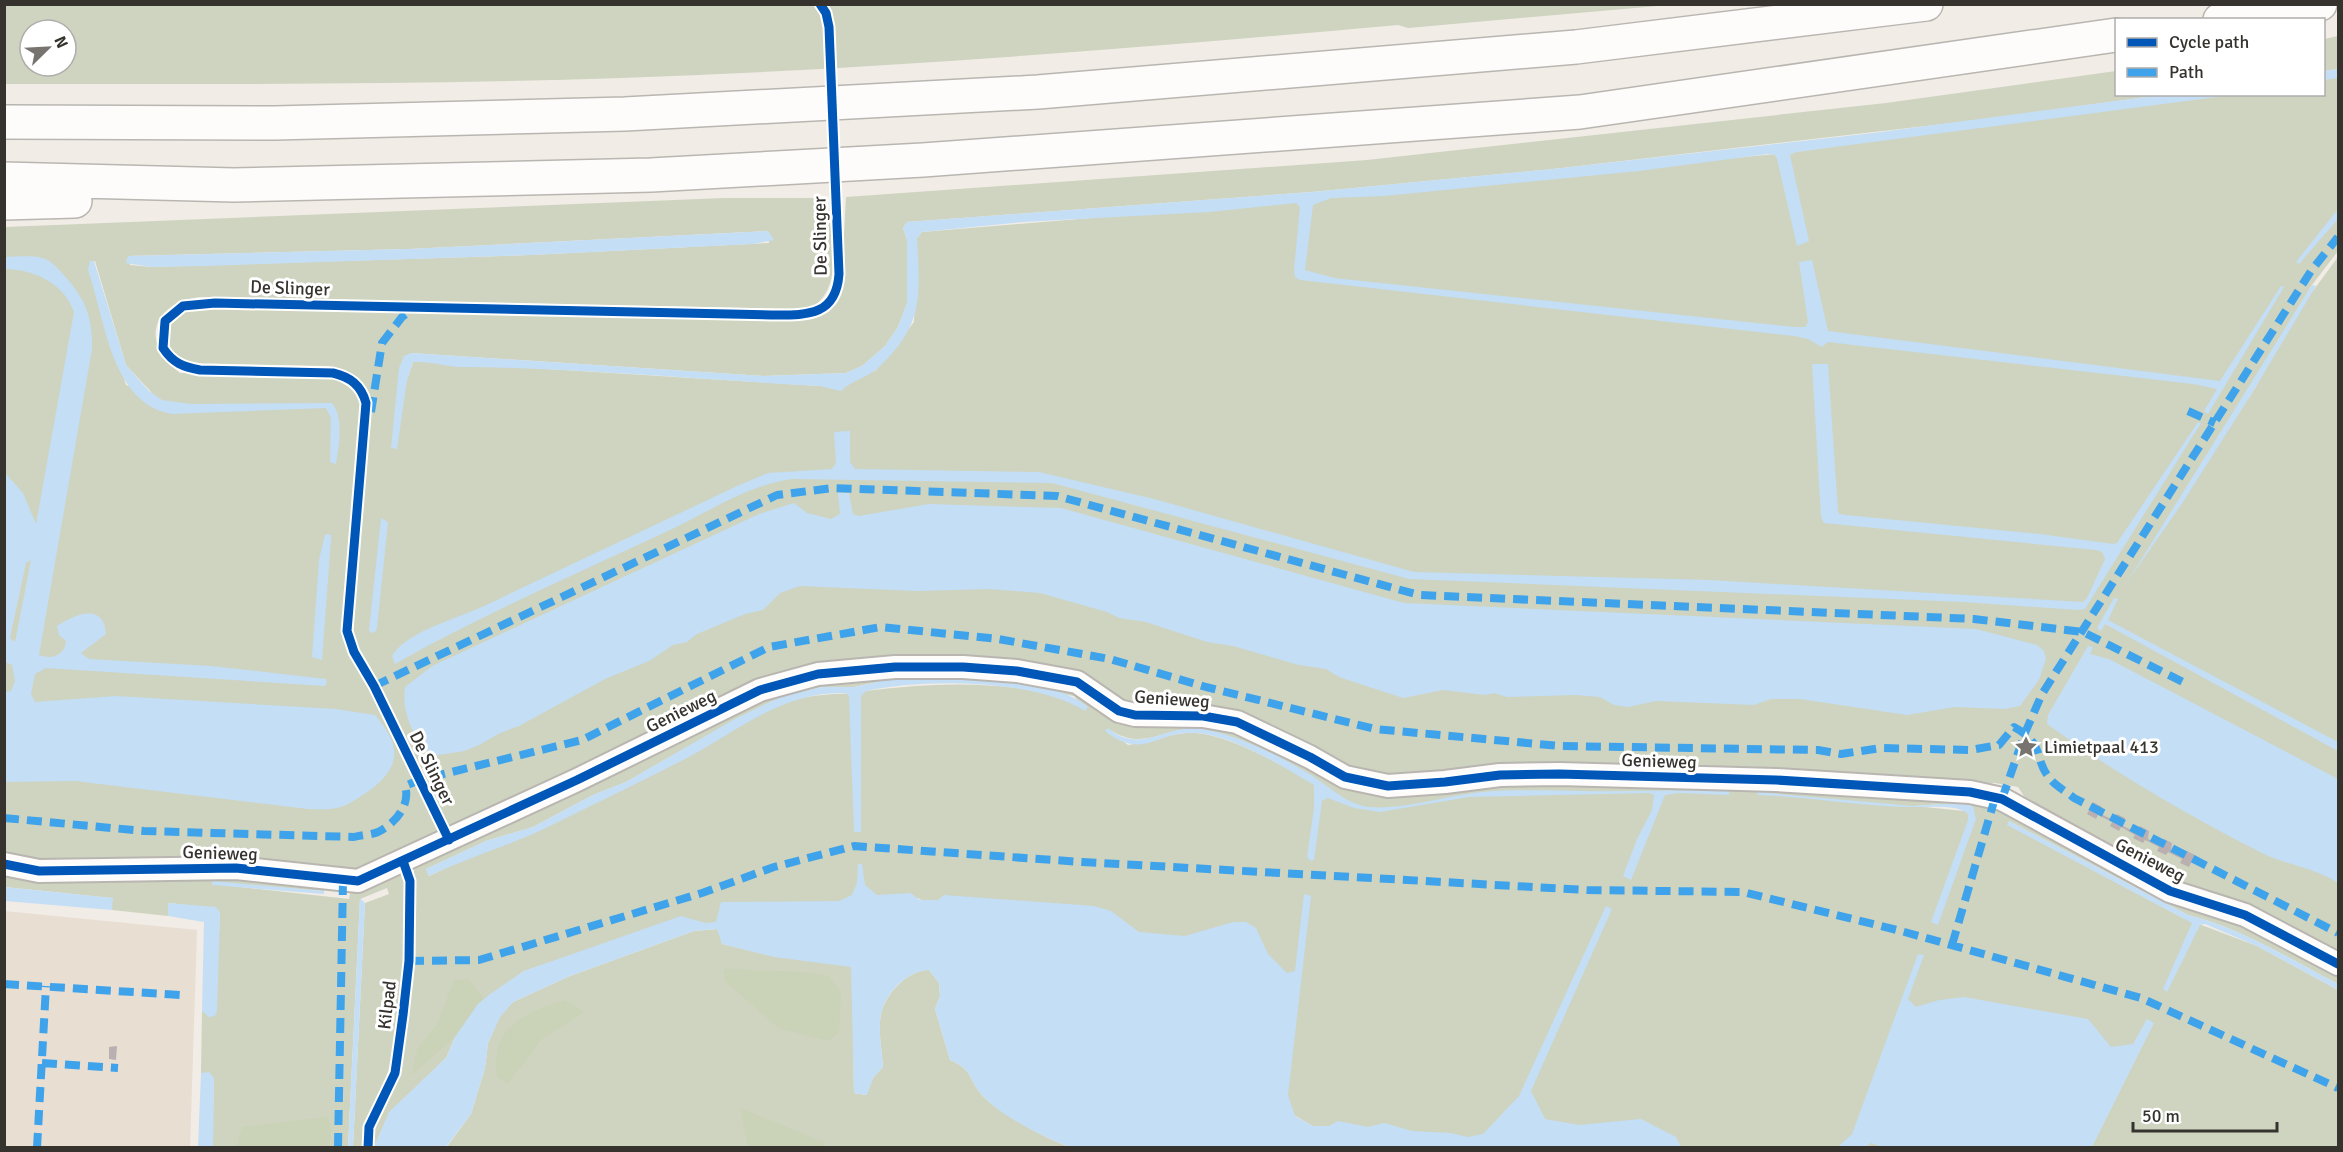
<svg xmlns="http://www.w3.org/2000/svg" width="2343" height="1152" font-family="Signika,sans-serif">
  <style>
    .built { fill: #e8ded2 }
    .green { fill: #ced4bf; fill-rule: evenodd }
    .forest { fill: #cad3b8 }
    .water { fill: #c4def6; fill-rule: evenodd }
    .building { fill: #bab0b2 }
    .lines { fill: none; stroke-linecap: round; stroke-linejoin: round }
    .minor-casing { stroke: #b9b6b1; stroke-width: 26 }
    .motorway-casing { stroke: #b9b6b1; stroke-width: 36 }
    .minor { stroke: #fdfcfb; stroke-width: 22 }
    .motorway { stroke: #fdfcfb; stroke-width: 33 }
    .quiet { stroke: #3fa3eb; stroke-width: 8; stroke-dasharray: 15 8; stroke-linecap: butt }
    .cycleway-casing { stroke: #fff; stroke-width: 13 }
    .cycleway { stroke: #0057b8; stroke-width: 9 }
    .labels { text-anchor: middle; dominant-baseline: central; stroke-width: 6; stroke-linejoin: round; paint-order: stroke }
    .street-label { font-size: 18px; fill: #36332f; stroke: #fff }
    .poi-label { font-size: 18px; fill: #36332f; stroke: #fff; text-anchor: start }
  </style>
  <rect width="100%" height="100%" fill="#f1ece6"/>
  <path class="built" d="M4,911L197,930L190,1147H5Z"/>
  <path class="green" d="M4,5L5,4L1669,5L1408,28L1398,25C1140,48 881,69 621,78C416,85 210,84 5,84ZM30,30H66V66H30Z
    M2338,36V69L2324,71V39Z
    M2116,71V94L2161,95L1961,122L1553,169L1312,192L907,222L903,228L907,240V303L898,327L885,346L862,366L846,373L764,376L411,353L407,380L413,362L422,361L820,386L875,371L914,322L917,238L922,232L1331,198L1796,152L2188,95L2324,94V75L2338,73V251L2312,285L2162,530L2252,393L2307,299L2338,257V960L2093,843L2024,796L2018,787L1995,783L1385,775L1355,768L1239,716L1132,707L1093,682L853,662L381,866L349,871L92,866L5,857V259L42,258L5,257V227L724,198H827C830,233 847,291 808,309L199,297C151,304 140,344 180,373L332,377L355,391L361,405L371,406C368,381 349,370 327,366L187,363C171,355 168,345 167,328L181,313L203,308L807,320L828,311L841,291L846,197L1367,160L1886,103ZM768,231L769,243L531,255L151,267L130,265L128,256L409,249ZM90,261H95L126,365L153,394L126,385Z
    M970,672L1076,689L1118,724L1222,725L1359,789L1496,782L1976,797L2338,971V984C2290,959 2241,928 2188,915L2009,821L2008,825L2183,918L2257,946L2338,990V1147L1676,1148L1488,1140L1313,1126L918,898L716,922L572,955L524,971L478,1004L455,1037L446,1058L390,1112L374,1147L370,1148L373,1127L398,1074L406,1031L413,979L414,869L766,694L818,681ZM926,678L987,682L1074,696L1085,710C1026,674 916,684 850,693C830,695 811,694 792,701C731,721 669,765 611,795C552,826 489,847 429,876L426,869L486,841L533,827L593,795L626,782L736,719L783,696L822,687H854L887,680ZM1107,728C1146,755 1165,723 1204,730C1257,739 1300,772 1344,798C1299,779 1245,738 1196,733C1179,731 1147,742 1128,745ZM1956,803L1973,806L1964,811L1915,806Z
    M4,871L323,882L324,891L212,882V884L349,899L351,889L401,874L406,881C403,942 405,1005 390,1064C383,1093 367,1117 364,1147H353L365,903L389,894L387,888L360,899L348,1147H330L332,1131L241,1147L212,1148L214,1079L201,1073L202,1011L215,1015L220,913L216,908L168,903V916L112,910V898L5,887Z
    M718,929L722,944L774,956L844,962L852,967L854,1093L866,1095L873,1078L883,1067C882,1050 877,1026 882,1010C889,990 909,970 929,970L939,983L940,996L935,1009L950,1060C975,1071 967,1079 983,1096C1001,1115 1045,1138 1070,1147L446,1148L471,1114L485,1068L488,1043L500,1016L513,1002L570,976L694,931Z"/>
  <path class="forest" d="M724,969L804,972L829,976L841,993L839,1032L829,1041L778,1028L725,981Z
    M468,979L484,999L455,1037L412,1075L417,1049L437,1025L454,980Z
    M564,1000L584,1012L542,1039L508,1084L497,1076C490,1026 526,1013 564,1000Z
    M740,1108L823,1142L824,1147L754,1148L747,1144Z
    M328,1117L332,1131L330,1147H237L242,1127Z"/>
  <path class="water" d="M2338,69V78L2324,80V71Z
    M2161,95H2232L1796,152L1790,155L1809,241L1797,246L1777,159L1775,155L1768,154L1639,171L1384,196L1331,198L1313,205L1305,270L1334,278L1794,327H1805L1808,322L1799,262L1812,260L1828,331L2220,381L2281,286L2284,287L2208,414L2204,411L2217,389L2193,384L1853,345L1828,342L1822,347L1808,339L1794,336L1300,280L1295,277L1294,270L1300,207L1296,203L1209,212L1023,222L922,232L917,238C920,298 924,325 877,369C866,378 851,381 841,391L820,386C701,380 582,368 463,367C447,367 431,361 413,362L407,380L397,449L391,448L399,368L404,356L411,353L764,376L846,373L862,366L885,346L898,327L907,303V240L903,228L907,222L1312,192L1553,169L1873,133Z
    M2338,209V219L2299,264L2296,262Z
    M768,231L774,240L753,244L531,255L205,266L151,267L126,263L128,256L409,249Z
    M4,257C16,257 30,255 42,258C51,260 57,268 63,274C85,298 93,317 92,349L39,655C52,660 65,655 66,641L59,635L57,626C75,614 104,602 106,634L81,653L89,659L211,666L326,679L327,682L325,686L46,668L35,674L31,694L35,702L116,696L336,709L375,715C401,745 402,766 370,790C360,797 349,805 337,808C328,810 317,809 308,809L75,781L5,782V692L11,691L15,681L12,665L5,662V473L23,493L36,524L74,312C64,283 33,269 5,269ZM31,560L15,642L10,638L26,563Z
    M90,261H94L126,365L149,391L162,400L191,404L332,403C344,417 339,446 336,464L330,462L331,418L326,408L172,414C111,404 105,319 88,270Z
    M2312,285L2316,286L2252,393L2183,502L2126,584Z
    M1812,364H1828L1838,511L1839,514L1846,515L2040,534L2113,544L2117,543L2198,422L2201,423L2085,609L2078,610L1963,602L1409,579L1052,483L792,479C748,485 710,511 670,530C578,573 484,614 395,664L392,656C407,631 457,619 484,606C568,566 653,526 737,486L768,473L832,469L836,463L834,432L850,431V462L855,469L1039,472L1154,499L1414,572L1710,580L2083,602L2087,598L2105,559L2102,552L2096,550L1824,523L1821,517Z
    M838,493H849L853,514L859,516L929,504L1061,508L1404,603L1976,629L2037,645L2044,651L2046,659L2039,680L2020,706L2005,709L1955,707L1907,715L1800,699H1771L1754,705L1656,701L1628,707L1614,705L1600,697L1576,695L1507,697L1494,693L1485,695L1443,690L1403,698L1339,677L1326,669L1299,665L1233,646L1207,642L1146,622L1119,618L1107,612L1040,593L989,589L917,591L800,586L780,593L763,610L745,614L697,634L687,642L673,645L649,661L605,679L519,726L500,733L479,745L464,751L432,756C414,738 401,713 405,687L432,666L759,514L794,503L807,513L831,519L840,514Z
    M381,518L388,522L377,628L375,632L371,633L369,630Z
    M325,534L331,535V539L322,660L312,657L319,560Z
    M2114,598L2118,599L2108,620L2338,742V751L2105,624L2101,631L2097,628Z
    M2088,646L2093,647L2090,654L2109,659L2338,779V883C2316,868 2286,865 2262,853C2187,815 2115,773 2047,724L2048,715Z
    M926,678C974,681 1050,676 1088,707L1085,711C1036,679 923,678 866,691L861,696V832H854L849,697L846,693C782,691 738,731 685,759C639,783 592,805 546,828C508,846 467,858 429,876L426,869L486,841L533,827L593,795L626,782L735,719L783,696L822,687H854L887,680Z
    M1108,728C1141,756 1166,723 1203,729C1240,736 1279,755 1311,775C1330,787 1347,805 1370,807C1405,810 1447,795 1483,792C1516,789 1550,791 1583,791C1632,792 1680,789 1729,791V795L1679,793L1665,795L1631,880L1623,876L1637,839L1652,810L1654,795L1649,793L1469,797L1380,812L1354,808L1328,798L1322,801L1314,860L1311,861L1307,857L1314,808V785C1280,765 1236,737 1197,733C1158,729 1144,762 1105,731Z
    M1757,792L1913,806L1956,803L1973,806L1976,819L1938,925L1931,922L1968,820V814C1958,805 1937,807 1923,807C1868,808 1813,797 1758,795Z
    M2009,821L2188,915C2241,928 2290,959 2338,984V990L2257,946L2205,924L2200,925L2167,992L2163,989L2192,923L2007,825Z
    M858,864H862L865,885L877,895L910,893L920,900H938L944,895L1094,906L1111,911L1139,932L1185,936L1233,922H1246L1256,928L1268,954L1287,973L1295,971L1304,894L1311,896L1288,1095L1295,1116L1313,1126H1329L1338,1121L1368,1127L1384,1123L1412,1131L1450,1133L1468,1137L1483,1134L1519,1096L1606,906L1612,909L1531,1091L1545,1119L1579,1125L1641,1119L1676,1137L1681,1147H1070C1045,1138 1001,1116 983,1096C967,1079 975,1071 950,1060L935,1009L940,996L939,983L929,970C909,970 888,990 882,1010C877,1026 882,1050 883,1067L873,1078L867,1095L854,1093L851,967L774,957L722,944L717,929L694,931L570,976L513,1002L500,1017L488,1043L485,1068L471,1114L446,1147H374L389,1112L446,1058L455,1037L478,1004L490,994L524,971L681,916L705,923L716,922L721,902L839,901L852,895L857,883Z
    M212,881L324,891V894L212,885Z
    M4,887L113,898L112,910L5,901Z
    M360,898L365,903L353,1147L348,1148Z
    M168,903L216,907L220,913L217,1011L215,1016L209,1017L202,1011L204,922L168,916Z
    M1918,954L1924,955L1908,999L1916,1007L1939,1000L1964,997L2088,1019L2111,1047L2133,1044L2147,1019L2154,1023L2092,1147L1885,1148L1871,1143L1866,1147H1838L1852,1134Z
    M209,1072L214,1078L213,1147H198L201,1073Z"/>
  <path class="building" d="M2093,802L2102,807L2101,814L2111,819L2117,814L2125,818L2123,826L2135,832L2140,826L2149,831L2148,839L2158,844L2164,839L2172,843L2171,851L2181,856L2187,851L2195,855L2189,867L2180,863L2182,859L2168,852L2166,855L2157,851L2159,847L2145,840L2143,843L2133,838L2135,835L2121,827L2119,831L2110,826L2112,822L2098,815L2096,819L2087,814Z
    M117,1046L116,1060L109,1059V1047Z"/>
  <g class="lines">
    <g class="minor-casing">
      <path id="minor" d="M4,864L39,871L236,868L358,881L577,780L760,690L818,674L895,667H963L1017,671L1077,682L1119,711L1135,715L1203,716L1237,722L1310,757L1345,777L1388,786L1445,782L1500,775L1559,774L1776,780L1970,792L2002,799L2170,891L2245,915L2338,964"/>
    </g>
    <g class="motorway-casing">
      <path id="motorway" d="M2220,20L2320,4
        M4,122L275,123L625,114L1038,92L1576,47L1926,4
        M4,179L234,185L651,175L923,160L1580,112L2116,35
        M4,203L75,201"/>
    </g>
    <use href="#minor" class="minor"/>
    <use href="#motorway" class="motorway"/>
    <path class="quiet" d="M2188,411L2215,423
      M371,412L382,343L402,317L415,308
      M374,686L777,495L833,488L1057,496L1419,595L1974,619L2083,632L2183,682
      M2002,799L2025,733L2042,694L2311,271L2338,237
      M4,818L144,831L354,837C361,835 371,835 378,832C395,824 411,805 405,786L419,780L582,740L769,647L881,627L998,639L1110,659L1206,687L1375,729L1560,746L1818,750L1841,754L1881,748L1970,750L1999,745L2014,727C2047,745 2032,758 2051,780C2057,787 2067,792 2074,798L2338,933
      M1952,945L1995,798
      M409,961L479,960L702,893L774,867L854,846L1082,862L1587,890L1743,892L1901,931L2141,998L2338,1088
      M4,984L180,995
      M42,1063L118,1068
      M37,1148L46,986
      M338,1148L343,880"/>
    <g class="cycleway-casing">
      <path id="cycleway" d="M449,840L374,686L354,652L347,631L366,403C361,385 350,377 333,373L200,370C183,367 173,363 163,348L165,321L183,306L215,303L771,315C806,315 836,317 839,274L829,27L826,13L820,4
        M4,864L39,871L236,868L358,881L577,780L760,690L818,674L895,667H963L1017,671L1077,682L1119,711L1135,715L1203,716L1237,722L1310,757L1345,777L1388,786L1445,782L1500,775L1559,774L1776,780L1970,792L2002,799L2170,891L2245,915L2338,964
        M368,1148L369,1127L395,1073L403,1015L409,961L410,881L403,861"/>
    </g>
    <use href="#cycleway" class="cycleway"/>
  </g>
  <defs>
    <g id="sight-bare" transform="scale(1.8)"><path d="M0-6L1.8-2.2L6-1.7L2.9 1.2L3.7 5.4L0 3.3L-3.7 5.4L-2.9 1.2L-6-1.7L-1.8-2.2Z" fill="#77746f" stroke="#fff" stroke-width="2.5" paint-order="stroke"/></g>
  </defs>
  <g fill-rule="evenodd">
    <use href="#sight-bare" x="2026" y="747"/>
  </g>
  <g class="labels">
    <g class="street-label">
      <text transform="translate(820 236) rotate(-91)">De Slinger</text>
      <text transform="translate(290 288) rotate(2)">De Slinger</text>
      <text transform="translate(1172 699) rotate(4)">Genieweg</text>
      <text transform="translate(681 711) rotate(-26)">Genieweg</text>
      <text transform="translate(1659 761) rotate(2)">Genieweg</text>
      <text transform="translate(432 768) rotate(64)">De Slinger</text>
      <text transform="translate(220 853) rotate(2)">Genieweg</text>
      <text transform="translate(2150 860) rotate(27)">Genieweg</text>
      <text transform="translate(387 1005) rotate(-83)">Kilpad</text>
    </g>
    <g class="poi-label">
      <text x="2044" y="747">Limietpaal 413</text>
    </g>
  </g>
  <rect width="2343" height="1152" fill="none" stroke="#36332f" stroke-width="12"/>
  <rect x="2115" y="18" width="210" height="78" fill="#ffffff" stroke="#afadac" stroke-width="1.5"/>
  <rect x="2127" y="38" width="30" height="9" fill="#0057b8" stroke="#afadac" stroke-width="1.5"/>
  <text x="2169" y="48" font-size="18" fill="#36332f">Cycle path</text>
  <rect x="2127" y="68" width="30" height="9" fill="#3fa3eb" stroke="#afadac" stroke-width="1.5"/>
  <text x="2169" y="78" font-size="18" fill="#36332f">Path</text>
  <g transform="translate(48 48) rotate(66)"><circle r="28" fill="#ffffff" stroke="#afadac" stroke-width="1.5"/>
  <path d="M0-4.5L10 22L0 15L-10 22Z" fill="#77746f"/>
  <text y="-9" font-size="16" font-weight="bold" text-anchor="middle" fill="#36332f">N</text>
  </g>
  <path d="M2133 1122v9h144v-9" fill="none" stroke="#36332f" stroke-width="3"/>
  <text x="2142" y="1122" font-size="18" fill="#36332f" stroke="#ffffff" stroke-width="4.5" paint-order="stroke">50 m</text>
</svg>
